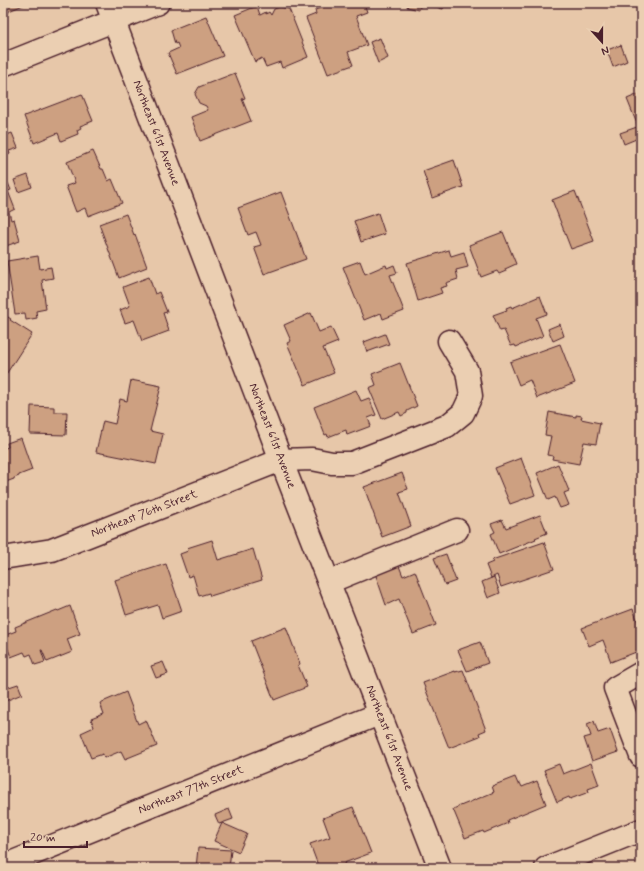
<svg xmlns="http://www.w3.org/2000/svg" width="644" height="871" font-family="Mynerve,sans-serif">
  <style>
    .building { fill: #cda081; stroke: #4a1f2b }
    .lines { fill: none; stroke-linecap: round; stroke-linejoin: round }
    .minor-casing { stroke: #4a1f2b; stroke-width: 25 }
    .minor { stroke: #ebcfb2; stroke-width: 22 }
    .labels { text-anchor: middle; dominant-baseline: central; stroke-width: 4; stroke-linejoin: round; paint-order: stroke }
    .street-label { font-size: 12px; fill: #4a1f2b; stroke: #ebcfb2 }
  </style>
  <rect width="100%" height="100%" fill="#e7c7a9"/>
  <filter id="ink" filterUnits="userSpaceOnUse"><feTurbulence type="fractalNoise" baseFrequency=".025" numOctaves="2"/><feDisplacementMap in="SourceGraphic" scale="8" xChannelSelector="R" yChannelSelector="G"/><feConvolveMatrix kernelMatrix="1 2 1 2 8 2 1 2 1" color-interpolation-filters="sRGB"/></filter>
  <g filter="url(#ink)">
    <path class="building" d="M3,3H28L9,11L8,14L3,16Z
      M327,3H364L367,12L356,16L367,45L348,52L353,65L328,74L306,18L316,14L315,10L328,5Z
      M408,3H445L443,9L425,4L424,5L421,4L419,10L407,7Z
      M469,3H489L482,6L481,4L471,8Z
      M257,6L260,15L266,12V14L269,12L271,15L274,9L280,7L289,9L308,57L282,68L280,62L266,67L262,58L255,62L235,15Z
      M206,16L223,56L177,74L168,53L179,48L177,43L175,44L171,30Z
      M380,38L388,58L378,63L370,42Z
      M621,45L627,61L613,67L607,50Z
      M641,67V79L637,69Z
      M235,73L245,98L242,99L251,121L200,141L191,117L208,110L206,106L199,103L195,94L199,87Z
      M641,93V128L639,129L627,99Z
      M82,94L93,121L80,126L81,128L77,130L78,134L61,141L58,133L34,143L24,116Z
      M637,127L641,137L624,144L620,133Z
      M3,133L4,136L12,133L18,148L9,151L10,154L3,157L7,167L3,169Z
      M93,151L101,169H103L108,181L112,179L122,203L88,216L85,208L76,212L66,186L75,183L67,162Z
      M454,160L463,187L432,198L423,171Z
      M28,175L32,187L18,192L14,180Z
      M8,183L11,190L8,191L15,209L9,212L11,220L14,219L20,241L3,247V185Z
      M575,191L594,241L571,249L552,200Z
      M281,192L306,259L264,274L254,247L261,245L256,232L248,235L238,208Z
      M378,213L385,234L361,242L354,221Z
      M126,214L134,235L135,234L147,267L119,278L99,224Z
      M503,232L516,264L505,269L506,271L499,274L497,271L481,277L469,245Z
      M449,250L451,256L464,252L468,267L456,270L458,279L446,283L447,286L440,288L442,293L418,301L407,263Z
      M38,256L40,269L51,267L53,278L42,280L46,309L36,311L37,318L26,320L25,313L15,314L7,261Z
      M360,261L365,274L386,265L387,268L394,265L397,273L390,275L404,311L383,319L381,313L364,320L343,267Z
      M149,277L155,294L159,292L167,312L163,313L169,331L142,341L134,320L125,323L120,310L130,306L123,287Z
      M540,296L547,314L536,318L543,336L516,347L515,345L511,346L504,330L500,331L493,315L507,310L506,308L511,306L512,308Z
      M311,313L319,332L331,327L338,342L323,348L334,373L305,385L287,343L291,341L284,325Z
      M3,314L11,319L10,320L32,334L3,379Z
      M560,324L564,336L553,341L548,329Z
      M385,334L389,344L367,352L364,342Z
      M560,344L575,383L537,398L530,380L519,385L510,362Z
      M400,363L417,406L407,411V413L401,416L399,412L382,419L369,388L376,385L372,374Z
      M131,380L161,386L150,431L163,434L156,464L96,452L103,421L115,424L120,399L127,401Z
      M356,390L361,401L369,398L376,415L368,418L371,426L347,435L346,430L328,437L327,434L325,435L314,407Z
      M31,406L54,407V412H67L66,435L30,434Z
      M549,412L576,417V415L582,416L581,419L600,423L596,444L584,442L579,464L552,459L553,456L547,455L551,436L545,435Z
      M21,438L32,470L19,475V476L14,478V479L3,483V449L8,447L7,443Z
      M521,458L535,495L510,504L495,468Z
      M558,464L569,491L564,493L569,505L560,508L555,497L548,500L537,473Z
      M402,473L408,489L399,492L411,526L382,537L364,487Z
      M540,515L547,533L535,538L536,539L499,554L491,534L495,532L491,524L502,520L506,528Z
      M212,540L218,560L253,549L262,580L210,596L209,593L199,596L193,575L188,577L180,554L188,551L187,548Z
      M544,542L554,569L501,587L497,575L491,578L486,565L493,562L492,560Z
      M446,554L456,581L445,585L434,558Z
      M397,561L403,576L415,571L436,625L413,634L399,599L386,605L374,570Z
      M166,564L182,611L162,618L158,605L126,615L115,580Z
      M494,577L500,593L488,598L482,582Z
      M70,606L80,634L67,639L72,652L47,662L42,650H41L45,662L35,665L31,654L26,656L24,652L11,657L3,636L16,631L15,627L57,610L58,611Z
      M633,609L641,630V650L611,662L603,640L589,646L582,628Z
      M286,627L300,664L298,665L307,687L274,700L251,641Z
      M480,642L488,663L467,671L458,650Z
      M163,662L168,674L156,678L151,666Z
      M463,670L486,730L479,733L480,736L449,748L423,683L455,671V672Z
      M18,684L22,694L3,702V689Z
      M126,692L138,724L146,720L157,746L125,759L121,751L104,758L103,754L91,758L81,733L94,727L91,719L104,714L100,703Z
      M594,721L598,733L610,729L618,752L592,761L584,738L591,736L587,724Z
      M591,763L599,785L588,789L589,792L570,799L569,797L557,802L544,770L559,764L563,774Z
      M515,777L518,784L520,783L522,787L537,781L546,804L507,820L508,823L484,833L483,831L465,838L453,809L494,792L492,786Z
      M353,807L371,853L344,863L346,868H319L310,844L330,837L323,818Z
      M229,809L233,819L219,824L215,815Z
      M222,823L247,834L239,852L214,841Z
      M198,848L231,850L229,868H196Z"/>
    <g class="lines">
      <g class="minor-casing">
        <path id="minor" d="M107,3L281,460L440,868
          M3,65L158,3
          M3,558L52,550L281,460L312,459L332,463H352L447,426L463,413L471,396L467,371L449,341
          M329,582L457,530
          M641,673L615,688L641,756
          M3,866L379,714
          M546,868L641,830"/>
      </g>
      <use href="#minor" class="minor"/>
    </g>
  </g>
  <g class="labels">
    <g class="street-label">
      <text transform="translate(156 133) rotate(69)">Northeast 61st Avenue</text>
      <text transform="translate(272 436) rotate(69)">Northeast 61st Avenue</text>
      <text transform="translate(144 514) rotate(-21)">Northeast 76th Street</text>
      <text transform="translate(389 738) rotate(69)">Northeast 61st Avenue</text>
      <text transform="translate(191 790) rotate(-22)">Northeast 77th Street</text>
    </g>
  </g>
  <rect width="644" height="871" fill="none" stroke="#ebcfb2" stroke-width="16"/>
  <rect x="8" y="8" width="628" height="855" fill="none" stroke="#4a1f2b" stroke-width="1.5" filter="url(#ink)"/>
  <g transform="translate(602 42) rotate(159)" stroke="#ebcfb2" stroke-width="3" paint-order="stroke">
  <path d="M0-3L7 15L0 10L-7 15Z" fill="#4a1f2b"/>
  <text y="-6" font-size="11" font-weight="bold" text-anchor="middle" fill="#4a1f2b">N</text>
  </g>
  <path d="M24 841v6h63v-6" fill="none" stroke="#4a1f2b" stroke-width="2"/>
  <text x="30" y="841" font-size="12" fill="#4a1f2b" stroke="#ebcfb2" stroke-width="3" paint-order="stroke">20 m</text>
</svg>
